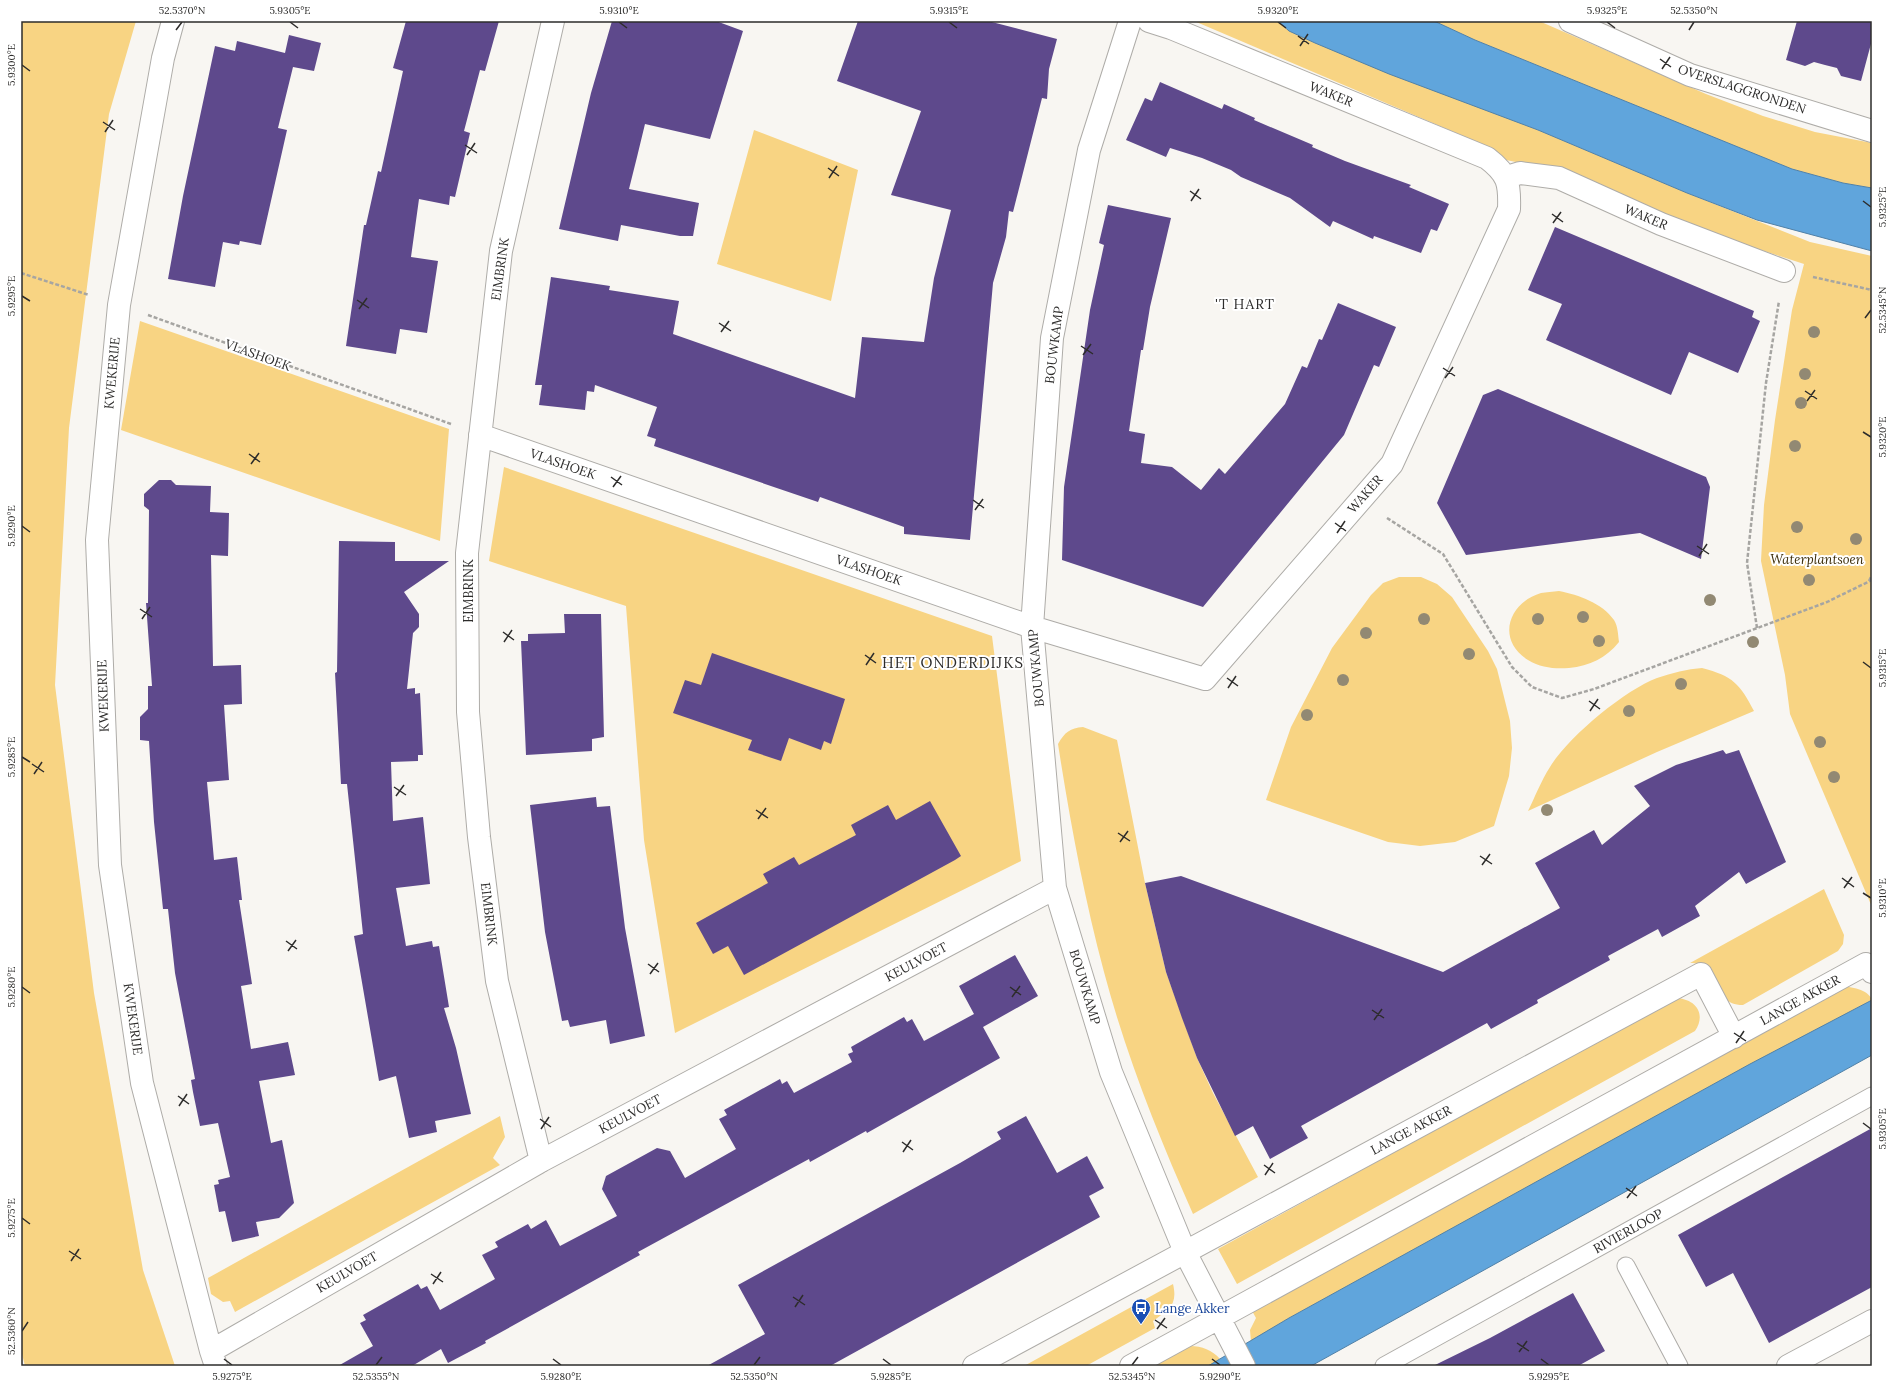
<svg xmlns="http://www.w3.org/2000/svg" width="1893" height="1387" font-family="Lora,serif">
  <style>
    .green { fill: #f8d483 }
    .water { fill: #60a5dc; stroke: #5181a7 }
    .building { fill: #5e498c }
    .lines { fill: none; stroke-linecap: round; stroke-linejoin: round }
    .service-casing { stroke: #aeaca8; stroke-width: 19 }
    .minor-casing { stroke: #aeaca8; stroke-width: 24 }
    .path { stroke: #a6a5a2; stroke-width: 2.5; stroke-dasharray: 4 2; stroke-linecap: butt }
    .service { stroke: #fff; stroke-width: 17 }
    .minor { stroke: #fff; stroke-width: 22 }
    .tree { fill: #928973 }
    .ticks { fill: none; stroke: #2d2c2b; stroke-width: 1.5 }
    .labels { text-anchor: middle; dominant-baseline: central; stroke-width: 4; stroke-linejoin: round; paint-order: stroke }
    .street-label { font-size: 13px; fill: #2d2c2b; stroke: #fff }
    .park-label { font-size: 13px; font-style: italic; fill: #3e2f0b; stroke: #fff }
    .transit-label { font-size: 13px; fill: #164399; stroke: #fff; text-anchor: start }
    .neighbourhood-label { font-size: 14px; letter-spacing: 1px; fill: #2d2c2b; stroke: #fff }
    .quarter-label { font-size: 15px; letter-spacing: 1px; fill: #2d2c2b; stroke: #fff }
    .neatline { fill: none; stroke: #2d2c2b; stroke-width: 1.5 }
    .ticks-label { font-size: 10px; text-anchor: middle; fill: #2d2c2b }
  </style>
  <rect width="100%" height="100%" fill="#f8f6f2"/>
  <path class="green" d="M21,21H136L109,114L69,428L55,685L94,993L143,1270L175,1366H25L21,1350Z
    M1194,21H1278L1289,31L1315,43L1538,130L1687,193L1810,242L1872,256V907L1790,714L1785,675L1761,561L1764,505L1775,420L1792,310L1804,264L1721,237L1526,164L1506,160L1489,147Z
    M1434,21H1539L1706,94L1763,116L1815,132L1872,143V188L1843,183L1792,169L1475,40Z
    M754,130L858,170L831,301L717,264Z
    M140,321L449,429L440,541L121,430Z
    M504,467L992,636L1021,861L675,1033L644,840L626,606L489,561Z
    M1399,577H1421L1437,584L1452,597L1488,651L1497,669L1510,721L1512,748L1509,776L1494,826L1455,842L1420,846L1388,842L1266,800L1291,727L1332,648L1371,595L1383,583Z
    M1559,591C1579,595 1602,603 1614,620C1618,626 1618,635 1619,642C1606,658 1590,666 1569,668C1555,669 1541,668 1528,660C1496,640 1508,603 1541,593C1546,592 1553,592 1559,591Z
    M1702,668C1733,676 1740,684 1754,711L1657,752L1528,811C1535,797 1541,781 1550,767C1568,737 1625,690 1657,678C1672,673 1687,669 1702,668Z
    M1083,727L1117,740L1145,883L1166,972L1197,1058L1213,1093L1258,1177L1193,1214C1158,1135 1126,1055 1104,972C1084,897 1070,821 1058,744C1065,732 1070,728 1083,727Z
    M1824,889L1844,935L1843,944L1838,951L1743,1005C1709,1005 1724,963 1690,963Z
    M1840,986C1851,987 1868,989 1872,1000L1289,1318L1251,1342L1250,1330L1256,1318L1251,1309Z
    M1674,998C1695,998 1707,1013 1695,1031L1237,1284L1218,1249Z
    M500,1116L505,1137L493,1158L500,1165L235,1312L230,1301L223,1302L211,1294L208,1278Z
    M1173,1284C1178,1305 1169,1309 1153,1321L1155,1328L1086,1366H1024Z
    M1190,1346C1202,1346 1212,1350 1220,1359L1208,1366H1149Z"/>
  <path class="water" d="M1278,21H1434L1475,40L1792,169L1843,183L1872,188V251L1757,220L1687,193L1538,130L1389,74L1315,43L1289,31Z
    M1872,1000V1055L1311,1366H1208L1289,1318L1750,1064Z"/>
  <path class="building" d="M406,21H499L485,71L480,70L464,131L470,133L455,197L450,196L449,205L419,199L411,257L438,261L427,333L400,329L396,354L346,346L364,225H366L378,171L381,172L403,71L393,68Z
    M612,21H716L743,31L710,139L645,124L637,157L629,189L699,203L693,236H680L621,225L618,241L559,229L591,93Z
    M858,21H988L1057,39L1049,69L1047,99L1042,98L1013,212L1009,211L1006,237L993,283L970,540L904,534V527L820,497L818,502L654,446L656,439L647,436L657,407L595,385L594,392L587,391L585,410L539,405L542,385H535L551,277L610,286L609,290L679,301L673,334L855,398L862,337L924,342L934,278L951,210L891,195L921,111L837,81Z
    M1797,21H1872V40L1861,81L1841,76L1837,68L1825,65L1814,62L1805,66L1786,60Z
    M289,35L321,43L314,71L293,67L278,128L287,130L261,245L240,241L239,245L223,242L215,287L168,279L183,196L215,46L235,51L237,41L285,53Z
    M1160,82L1222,109L1224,104L1255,118L1254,120L1313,145L1312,147L1345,161L1411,185L1409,187L1449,204L1437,231L1431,229L1421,253L1374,236L1373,239L1333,221L1330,227L1290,198L1241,177L1231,170L1202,158L1170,148L1166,157L1126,140L1145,98L1152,101Z
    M1108,205L1171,218L1150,307L1143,350H1141L1129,431L1145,434L1141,463L1172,467L1201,490L1219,468L1225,474L1285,404L1302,366L1307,368L1319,339L1322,340L1338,303L1396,327L1379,367L1374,365L1344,435L1203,607L1062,560L1064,487L1090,310L1104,245L1099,243Z
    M1555,227L1754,311L1752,317L1760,321L1738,373L1689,352L1671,395L1546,340L1562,304L1528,290Z
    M1498,389L1706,477L1710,487L1701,559L1640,533L1466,555L1437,503L1483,395Z
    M159,480H171L176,485L211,486L210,512L229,513L228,556L211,555L213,666L241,665L242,704L224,705L229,780L207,782L214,860L237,857L242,900H239L252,984L241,986L251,1049L288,1042L295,1075L259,1081L271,1143L282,1140L294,1203L279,1218L256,1222L259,1236L232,1242L225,1211L219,1212L214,1185L219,1184L218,1180L230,1177L218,1123L200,1126L193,1092L191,1080L195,1079L175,973L168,909H163L154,822L149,741L140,740V717L148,709V686H152L146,603H148L149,510L144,506V494Z
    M339,541L395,542V561H449L404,592L419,614V627L413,633L407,689L415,688V694L420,693L423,755H418V761L391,762L393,821L423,817L430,884L396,888L406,946L432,941L433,947L439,946L449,1007L444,1008L456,1048L471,1114L435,1121L437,1132L409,1138L396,1076L379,1081L354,936L363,934L347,784H341L335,673L337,672Z
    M564,614H601L604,737L592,739V751L526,755L521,641H528V634L565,633Z
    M712,653L845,699L831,744L824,741L821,750L789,738L781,761L748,750L752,740L673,713L685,680L701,685Z
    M1723,750L1726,754L1739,750L1786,862L1746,884L1739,872L1695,906L1700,916L1662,937L1658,929L1608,956L1610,960L1537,1000L1538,1003L1491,1029L1487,1023L1301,1126L1308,1138L1270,1159L1253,1126L1235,1136L1197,1058L1182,1018L1166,972L1145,883L1181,876L1443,972L1560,908L1535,863L1594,830L1602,845L1650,806L1634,786L1676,765Z
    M596,797L597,807L610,806L625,928L645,1036L610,1044L606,1020L570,1027L568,1020L562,1021L545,932L530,805Z
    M930,801L961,856L955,860L744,975L728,946L713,954L696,923L768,883L763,874L794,857L799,865L856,835L851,825L888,805L896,820Z
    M1015,955L1038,996L983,1027L1000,1058L867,1133L866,1131L810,1162L809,1159L671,1234L638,1252L640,1255L485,1341L486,1343L448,1363L441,1349L412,1366H338L373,1346L360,1323L366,1320L363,1315L418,1284L421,1289L427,1286L440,1310L495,1279L482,1255L498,1247L495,1242L528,1224L531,1229L546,1220L560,1246L617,1216L602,1189L606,1176L657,1148L670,1151L685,1178L736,1149L719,1119L727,1115L724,1110L780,1079L782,1084L787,1081L794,1093L852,1062L848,1054L853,1052L851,1047L904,1017L907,1022L912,1019L924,1041L974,1014L959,986Z
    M1026,1116L1057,1173L1087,1156L1104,1188L1089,1196L1100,1217L830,1366H707L765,1334L738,1285L960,1163L1001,1139L997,1132Z
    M1872,1128V1287L1769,1343L1733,1273L1706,1287L1678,1235Z
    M1573,1293L1605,1351L1578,1366H1433L1490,1338Z"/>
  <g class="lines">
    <g class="service-casing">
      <path id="service" d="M1626,1266L1679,1366
        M1384,1366L1872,1096"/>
    </g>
    <g class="minor-casing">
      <path id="minor" d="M173,21L163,58L119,305L97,540L110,865L142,1083L211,1351L216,1366
        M1130,21L1089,150L1052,338L1032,627L1055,888L1111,1072L1185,1252L1244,1366
        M1570,21L1690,75L1872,131
        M1507,177L1520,173L1559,178L1661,224L1784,271
        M480,435L1032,627L1205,679L1392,464L1509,209C1510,183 1508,174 1487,158L1171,28L1149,21
        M541,1161L497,981L479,837L468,712L467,553L501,251L553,21
        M211,1351L541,1161L1055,888
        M974,1366L1701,974L1734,1037
        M1131,1366L1866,964L1872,972
        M1788,1366L1872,1321"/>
    </g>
    <path class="path" d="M21,273L89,295
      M1813,277L1872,290
      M148,315L451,424
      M1387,518L1443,554L1512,667L1532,687L1562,698L1594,689L1827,602L1872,580
      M1869,581L1872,575
      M1757,628L1747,563L1766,383L1779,301"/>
    <use href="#service" class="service"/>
    <use href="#minor" class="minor"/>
  </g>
  <g class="tree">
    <circle cx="1814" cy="332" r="6"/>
    <circle cx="1805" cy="374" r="6"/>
    <circle cx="1801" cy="403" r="6"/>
    <circle cx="1795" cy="446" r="6"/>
    <circle cx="1797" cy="527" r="6"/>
    <circle cx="1856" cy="539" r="6"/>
    <circle cx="1809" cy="580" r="6"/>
    <circle cx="1710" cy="600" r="6"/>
    <circle cx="1583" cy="617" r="6"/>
    <circle cx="1424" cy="619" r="6"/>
    <circle cx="1538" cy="619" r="6"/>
    <circle cx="1366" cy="633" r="6"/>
    <circle cx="1599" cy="641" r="6"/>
    <circle cx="1753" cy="642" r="6"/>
    <circle cx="1469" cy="654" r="6"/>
    <circle cx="1343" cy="680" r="6"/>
    <circle cx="1681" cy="684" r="6"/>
    <circle cx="1629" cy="711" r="6"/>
    <circle cx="1307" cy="715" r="6"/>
    <circle cx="1820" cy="742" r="6"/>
    <circle cx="1834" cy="777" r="6"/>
    <circle cx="1547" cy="810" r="6"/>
  </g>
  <path class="ticks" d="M290,22L298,28M619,22L627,28M949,22L957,28M1278,22L1286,28M1607,22L1615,28M176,30L182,22M1689,30L1694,22M1298,36L1309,44M1300,46L1308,34M1660,59L1671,67M22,65L30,71M1662,69L1670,57M103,122L115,130M105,132L113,120M465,145L477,153M467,155L475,143M828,168L839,176M829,178L837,166M1190,191L1201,199M1191,201L1199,189M1863,201L1871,207M1552,214L1563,222M1553,223L1561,212M22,296L30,301M357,300L369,308M359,309L367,298M1865,318L1871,310M719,323L731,331M721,332L729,321M1081,346L1093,354M1083,355L1091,344M1443,368L1455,376M1445,378L1453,367M1805,391L1817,399M1807,401L1815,390M1863,432L1871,437M249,454L260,462M251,464L259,453M611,477L622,485M613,487L621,476M973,500L984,508M975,510L983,499M1335,523L1346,531M22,526L30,532M1337,533L1345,521M1697,546L1709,554M1699,556L1707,544M140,609L152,617M142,619L150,607M503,632L514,640M504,642L512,630M865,655L876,663M1863,662L1871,668M866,665L874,653M1227,678L1238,686M1228,688L1236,676M1589,701L1600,709M1590,711L1598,699M22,757L30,762M32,764L44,772M34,774L42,762M394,787L406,795M396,796L404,785M756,810L768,818M758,819L766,808M1118,833L1130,841M1120,842L1128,831M1480,856L1492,864M1482,865L1490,854M1842,878L1854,887M1844,888L1852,877M1863,893L1871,898M286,941L297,949M288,951L296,940M648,964L659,972M650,974L658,963M22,987L30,993M1010,987L1021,995M1012,997L1020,986M1372,1010L1384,1018M1374,1020L1382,1009M1734,1033L1746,1041M1736,1043L1744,1031M178,1096L189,1104M179,1106L187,1094M540,1119L551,1127M1863,1123L1871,1129M541,1129L549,1117M902,1142L913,1150M903,1152L911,1140M1264,1165L1275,1173M1265,1175L1273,1163M1626,1188L1637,1196M1627,1198L1636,1186M22,1218L30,1224M69,1251L81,1259M71,1261L79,1249M431,1274L443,1282M433,1284L441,1272M793,1297L805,1305M795,1307L803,1295M1155,1320L1167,1328M1157,1329L1165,1318M22,1331L28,1322M1517,1343L1529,1351M1519,1352L1527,1341M224,1359L232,1365M553,1359L561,1365M883,1359L891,1365M1212,1359L1220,1365M1541,1359L1549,1365M376,1365L382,1357M754,1365L760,1357M1132,1365L1138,1357"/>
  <defs>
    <g id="bus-pin" transform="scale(1)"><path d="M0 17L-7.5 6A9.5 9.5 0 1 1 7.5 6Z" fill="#1a4fb4" stroke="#fff"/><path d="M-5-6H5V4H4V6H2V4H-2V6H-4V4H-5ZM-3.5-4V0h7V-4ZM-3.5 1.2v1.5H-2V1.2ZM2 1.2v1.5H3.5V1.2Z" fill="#fff"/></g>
  </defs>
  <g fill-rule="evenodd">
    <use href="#bus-pin" x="1141" y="1308"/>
  </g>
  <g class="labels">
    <g class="street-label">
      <text transform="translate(1742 89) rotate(18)">OVERSLAGGRONDEN</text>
      <text transform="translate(1331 94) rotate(22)">WAKER</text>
      <text transform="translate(1646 217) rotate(23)">WAKER</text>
      <text transform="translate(500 269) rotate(-82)">EIMBRINK</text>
      <text transform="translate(1054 345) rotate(-83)">BOUWKAMP</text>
      <text transform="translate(258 355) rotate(20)">VLASHOEK</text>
      <text transform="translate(112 373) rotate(-85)">KWEKERIJE</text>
      <text transform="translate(563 464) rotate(19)">VLASHOEK</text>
      <text transform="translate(1365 494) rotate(-49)">WAKER</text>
      <text transform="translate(869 570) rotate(19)">VLASHOEK</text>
      <text transform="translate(468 591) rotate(-90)">EIMBRINK</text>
      <text transform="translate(1036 668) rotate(-95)">BOUWKAMP</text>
      <text transform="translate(103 696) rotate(-92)">KWEKERIJE</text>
      <text transform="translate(489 914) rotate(83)">EIMBRINK</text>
      <text transform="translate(916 962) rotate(-28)">KEULVOET</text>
      <text transform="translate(1085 987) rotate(73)">BOUWKAMP</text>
      <text transform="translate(1800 1000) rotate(-29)">LANGE AKKER</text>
      <text transform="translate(133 1019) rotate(82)">KWEKERIJE</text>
      <text transform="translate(630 1114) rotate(-28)">KEULVOET</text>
      <text transform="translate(1411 1130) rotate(-28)">LANGE AKKER</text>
      <text transform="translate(1628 1231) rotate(-29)">RIVIERLOOP</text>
      <text transform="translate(347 1272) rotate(-30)">KEULVOET</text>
    </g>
    <g class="park-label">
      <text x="1817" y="559">Waterplantsoen</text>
    </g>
    <g class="transit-label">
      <text x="1155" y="1308">Lange Akker</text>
    </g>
    <g class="neighbourhood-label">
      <text x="1245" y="304">'T HART</text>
    </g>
    <g class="quarter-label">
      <text x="953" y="662">HET ONDERDIJKS</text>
    </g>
  </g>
  <rect width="1893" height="1387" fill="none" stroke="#ffffff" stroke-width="44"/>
  <rect x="22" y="22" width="1849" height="1343" class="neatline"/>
  <g class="ticks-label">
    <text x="182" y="14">52.5370°N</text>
    <text x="290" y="14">5.9305°E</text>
    <text x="619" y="14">5.9310°E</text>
    <text x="949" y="14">5.9315°E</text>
    <text x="1278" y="14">5.9320°E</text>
    <text x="1607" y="14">5.9325°E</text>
    <text x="1694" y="14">52.5350°N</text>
    <text transform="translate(11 65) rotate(-90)" y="4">5.9300°E</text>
    <text transform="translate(1882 207) rotate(-90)" y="4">5.9325°E</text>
    <text transform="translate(11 296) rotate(-90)" y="4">5.9295°E</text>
    <text transform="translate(1882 310) rotate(-90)" y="4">52.5345°N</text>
    <text transform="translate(1882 437) rotate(-90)" y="4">5.9320°E</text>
    <text transform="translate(11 526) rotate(-90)" y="4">5.9290°E</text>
    <text transform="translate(1882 668) rotate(-90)" y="4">5.9315°E</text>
    <text transform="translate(11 757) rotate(-90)" y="4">5.9285°E</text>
    <text transform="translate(1882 898) rotate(-90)" y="4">5.9310°E</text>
    <text transform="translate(11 987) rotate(-90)" y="4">5.9280°E</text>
    <text transform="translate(1882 1129) rotate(-90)" y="4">5.9305°E</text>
    <text transform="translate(11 1218) rotate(-90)" y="4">5.9275°E</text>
    <text transform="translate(11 1331) rotate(-90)" y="4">52.5360°N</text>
    <text x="232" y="1380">5.9275°E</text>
    <text x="376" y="1380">52.5355°N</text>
    <text x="561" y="1380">5.9280°E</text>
    <text x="754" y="1380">52.5350°N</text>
    <text x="891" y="1380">5.9285°E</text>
    <text x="1132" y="1380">52.5345°N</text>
    <text x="1220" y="1380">5.9290°E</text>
    <text x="1549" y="1380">5.9295°E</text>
  </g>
</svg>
